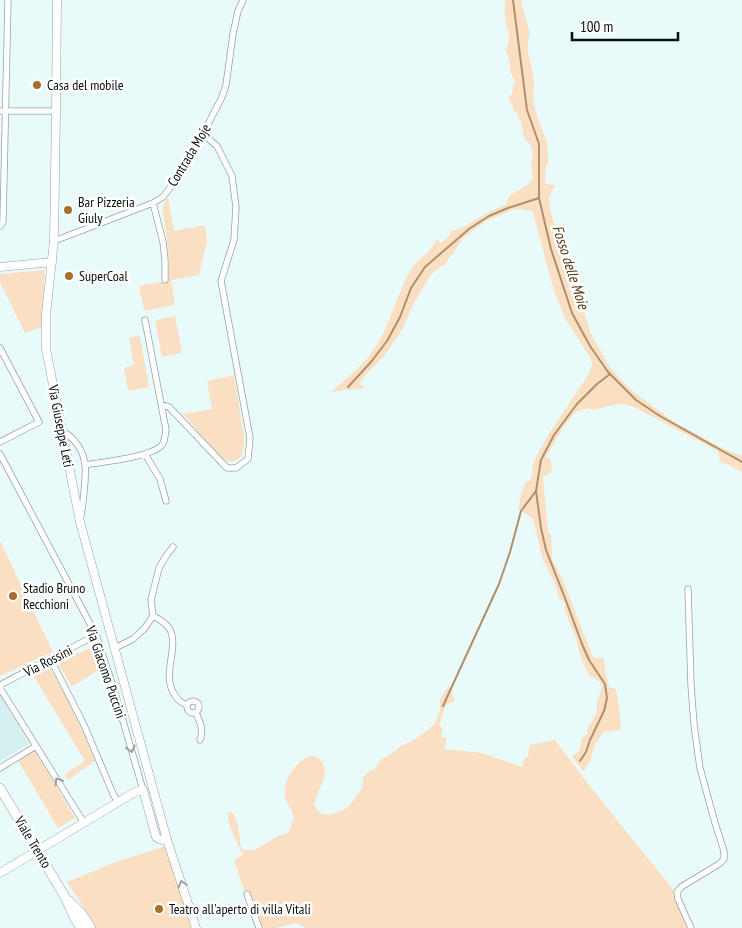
<svg xmlns="http://www.w3.org/2000/svg" width="742" height="928" font-family="'PT Sans Narrow',sans-serif">
  <style>
    .built { fill: #d6eff0 }
    .green { fill: #fadfc3 }
    .lines { fill: none; stroke-linecap: round; stroke-linejoin: round }
    .stream { stroke: #b0906b; stroke-width: 2 }
    .street-casing { stroke: #94a3a3; stroke-width: 7 }
    .secondary-casing { stroke: #94a3a3; stroke-width: 9 }
    .primary-casing { stroke: #94a3a3; stroke-width: 10 }
    .street { stroke: #fff; stroke-width: 5.5 }
    .secondary { stroke: #fff; stroke-width: 8 }
    .primary { stroke: #fff; stroke-width: 9 }
    .oneway { stroke: #9d9f9f }
    .poi-dot { fill: #a6702b; stroke: #fff; stroke-width: 2 }
    .labels { text-anchor: middle; dominant-baseline: central; stroke-width: 5; stroke-linejoin: round; paint-order: stroke }
    .poi-label { font-size: 14px; fill: #090f0f; stroke: #fff; text-anchor: start }
    .street-label { font-size: 14px; fill: #090f0f; stroke: #fff }
    .water-label { font-size: 15px; font-style: italic; fill: #58380e; stroke: #fff }
  </style>
  <rect width="100%" height="100%" fill="#e9fafa"/>
  <path class="built" d="M0,694L29,744L0,761Z"/>
  <path class="green" d="M505,0H522L521,2L530,33L528,41V52L534,79L533,95L534,105L538,119L547,143L548,162L545,171V184L555,185L549,199L550,210L572,286L585,315L590,332L608,364L619,378L635,393L673,421L720,447L742,456V472L728,464L721,463L718,452L716,450L632,406L619,404L592,410L587,408L578,411L574,414L564,426L546,457L551,460L552,471L543,477L547,522L549,534H551L552,560L562,578L593,657L594,658H603L609,687L616,689L621,722L620,730L604,732L595,744L590,761L587,765L584,772L572,757L579,751L582,738L587,734L588,728L596,714L597,704L602,686L599,681L588,674L580,655L576,638L564,608L565,603L558,596L556,586L543,560L533,519L518,509L520,499L524,485L532,477L533,463L545,440L588,375L592,365L591,359L566,320L553,288L533,212L527,210L515,209L506,213L486,221L464,237L445,264L431,274L413,305L402,330L385,355L362,379L360,383L365,388L331,392C344,380 359,369 370,355C389,330 395,298 410,271C418,258 430,254 437,239L441,243L450,235L451,231C463,229 470,223 480,217C488,212 498,208 506,204C508,191 525,190 533,179L531,168L533,152L531,147L524,137L521,121L519,119L517,112H515L509,99V97C514,93 512,87 515,82L511,73L508,55L506,51C513,31 506,33 505,16C504,11 505,5 505,0Z
    M168,198L174,231L205,225L207,241L199,275L171,280L175,305L144,311L139,286L167,281L169,261L167,241L163,212L162,211L164,203Z
    M45,270L42,327L25,333L0,282V274Z
    M175,316L182,353L162,357L155,320Z
    M140,336L149,387L128,391L124,368L134,365L129,338Z
    M234,375C236,390 239,404 241,419C243,429 246,440 243,450C242,456 239,460 234,461C228,463 223,460 219,456L183,414L212,409L207,381Z
    M0,541L53,652L0,676Z
    M96,645L97,646L104,666L77,684L71,686L59,664L71,657L72,659L71,657Z
    M49,666L74,711L95,761L68,780L65,774L85,761L33,675Z
    M449,686C452,691 452,696 455,701L446,705L439,725L443,729L441,737L447,738L444,749L482,753L522,767L525,757L528,756L530,745L555,740L592,789L676,893V899L687,928H304C297,919 286,927 276,928C272,928 267,928 262,928L254,901H252L248,890L244,891L234,860L243,855C238,844 226,824 228,812H232C239,821 239,836 241,847L244,850H254L280,835L286,834L289,832L294,816C291,809 286,804 285,795C284,790 285,785 287,780C291,769 311,746 321,761C323,764 325,768 325,772C324,783 316,794 314,805C316,808 318,812 322,814C328,817 343,811 348,807C351,803 360,792 362,788C363,783 362,780 364,776C370,768 376,772 380,760L393,753L399,747L412,741L428,730L435,723L440,711V699Z
    M34,749L75,818L58,828L17,759Z
    M166,846L192,928H97L67,882L116,862Z"/>
  <g class="lines">
    <path class="stream" d="M513,0L527,110L539,144V198L551,249L572,313L590,346L608,372L636,400L660,416L742,462
      M348,387L371,362L387,341L400,317L411,288L425,267L469,229L489,216L508,208L539,198
      M443,706L499,584L510,552L521,511L536,491
      M580,761L586,752L590,740L604,711L607,698L605,684L589,660L582,644L565,598L546,550L541,528L536,491L541,460L554,435L577,404L597,384L610,374"/>
    <g class="street-casing">
      <path id="street" d="M0,111H56
        M153,203L163,242L165,260V280
        M0,226L3,222L8,0
        M54,241L153,203L163,197L172,185L203,134L222,97L226,85L233,34L238,11L243,0
        M0,348L39,422L0,442
        M161,404L169,407L227,468H236L248,459L250,438L221,281L234,240L236,207L232,176L217,146L203,134
        M62,431C74,437 84,451 85,465C86,470 85,476 85,481C84,494 83,507 80,520
        M0,454L96,635L112,683L143,790
        M145,454L160,479L166,501
        M85,465C102,462 152,457 162,445C165,441 165,435 166,430L145,320
        M688,589L691,685L694,725L700,768L715,823L724,851V859L719,864L681,887L677,892L678,899L691,928
        M153,616C159,619 165,622 169,628C180,645 162,673 173,692C177,699 180,703 187,705
        M115,648L133,639L144,629L153,616L151,600L159,568L166,556L173,547
        M51,660L84,725L114,796L119,802
        M0,685L96,635
        M0,688L84,823
        M187 707a6 6 0 1 1 12 0a6 6 0 1 1-12 0Z
        M196,713C200,722 204,730 200,740
        M0,768L36,746
        M247,894L259,928"/>
    </g>
    <g class="secondary-casing">
      <path id="secondary" d="M57,0L56,111L54,241L46,314V349L80,522L167,840L196,928
        M0,267L52,262
        M0,873L135,792L143,790L156,837C160,841 163,840 167,840"/>
    </g>
    <g class="primary-casing">
      <path id="primary" d="M0,788L65,897L74,917L81,928
        M69,901L81,913L91,928"/>
    </g>
    <use href="#street" class="street"/>
    <use href="#secondary" class="secondary"/>
    <use href="#primary" class="primary"/>
  </g>
  <defs><path id="oneway-chevron" d="M-2-3.5L2.5 0L-2 3.5" fill="none" stroke-width="1.6" stroke-linecap="round" stroke-linejoin="round" transform="scale(1.25)"/></defs>
  <g class="oneway">
    <use href="#oneway-chevron" transform="translate(131 749) rotate(74)"/>
    <use href="#oneway-chevron" transform="translate(58 781) rotate(-122)"/>
    <use href="#oneway-chevron" transform="translate(182 884) rotate(-108)"/>
  </g>
  <g class="poi-dot">
    <circle cx="37" cy="85" r="5"/>
    <circle cx="68" cy="210" r="5"/>
    <circle cx="69" cy="276" r="5"/>
    <circle cx="13" cy="596" r="5"/>
    <circle cx="159" cy="909" r="5"/>
  </g>
  <g class="labels">
    <g class="poi-label">
      <text x="47" y="85">Casa del mobile</text>
      <text x="78" y="202">Bar Pizzeria<tspan x="78" dy="16">Giuly</tspan></text>
      <text x="79" y="276">SuperCoal</text>
      <text x="23" y="588">Stadio Bruno<tspan x="23" dy="16">Recchioni</tspan></text>
      <text x="169" y="909">Teatro all'aperto di villa Vitali</text>
    </g>
    <g class="street-label">
      <text transform="translate(189 155) rotate(-59)">Contrada Moje</text>
      <text transform="translate(61 426) rotate(79)">Via Giuseppe Leti</text>
      <text transform="translate(48 661) rotate(-27)">Via Rossini</text>
      <text transform="translate(106 672) rotate(71)">Via Giacomo Puccini</text>
      <text transform="translate(33 842) rotate(59)">Viale Trento</text>
    </g>
    <g class="water-label">
      <text transform="translate(571 267) rotate(72)">Fosso delle Moie</text>
    </g>
  </g>
  <path d="M572 32v8h106v-8" fill="none" stroke="#090f0f" stroke-width="2.5"/>
  <text x="580" y="32" font-size="15" fill="#090f0f" stroke="#ffffff" stroke-width="4" paint-order="stroke">100 m</text>
</svg>
